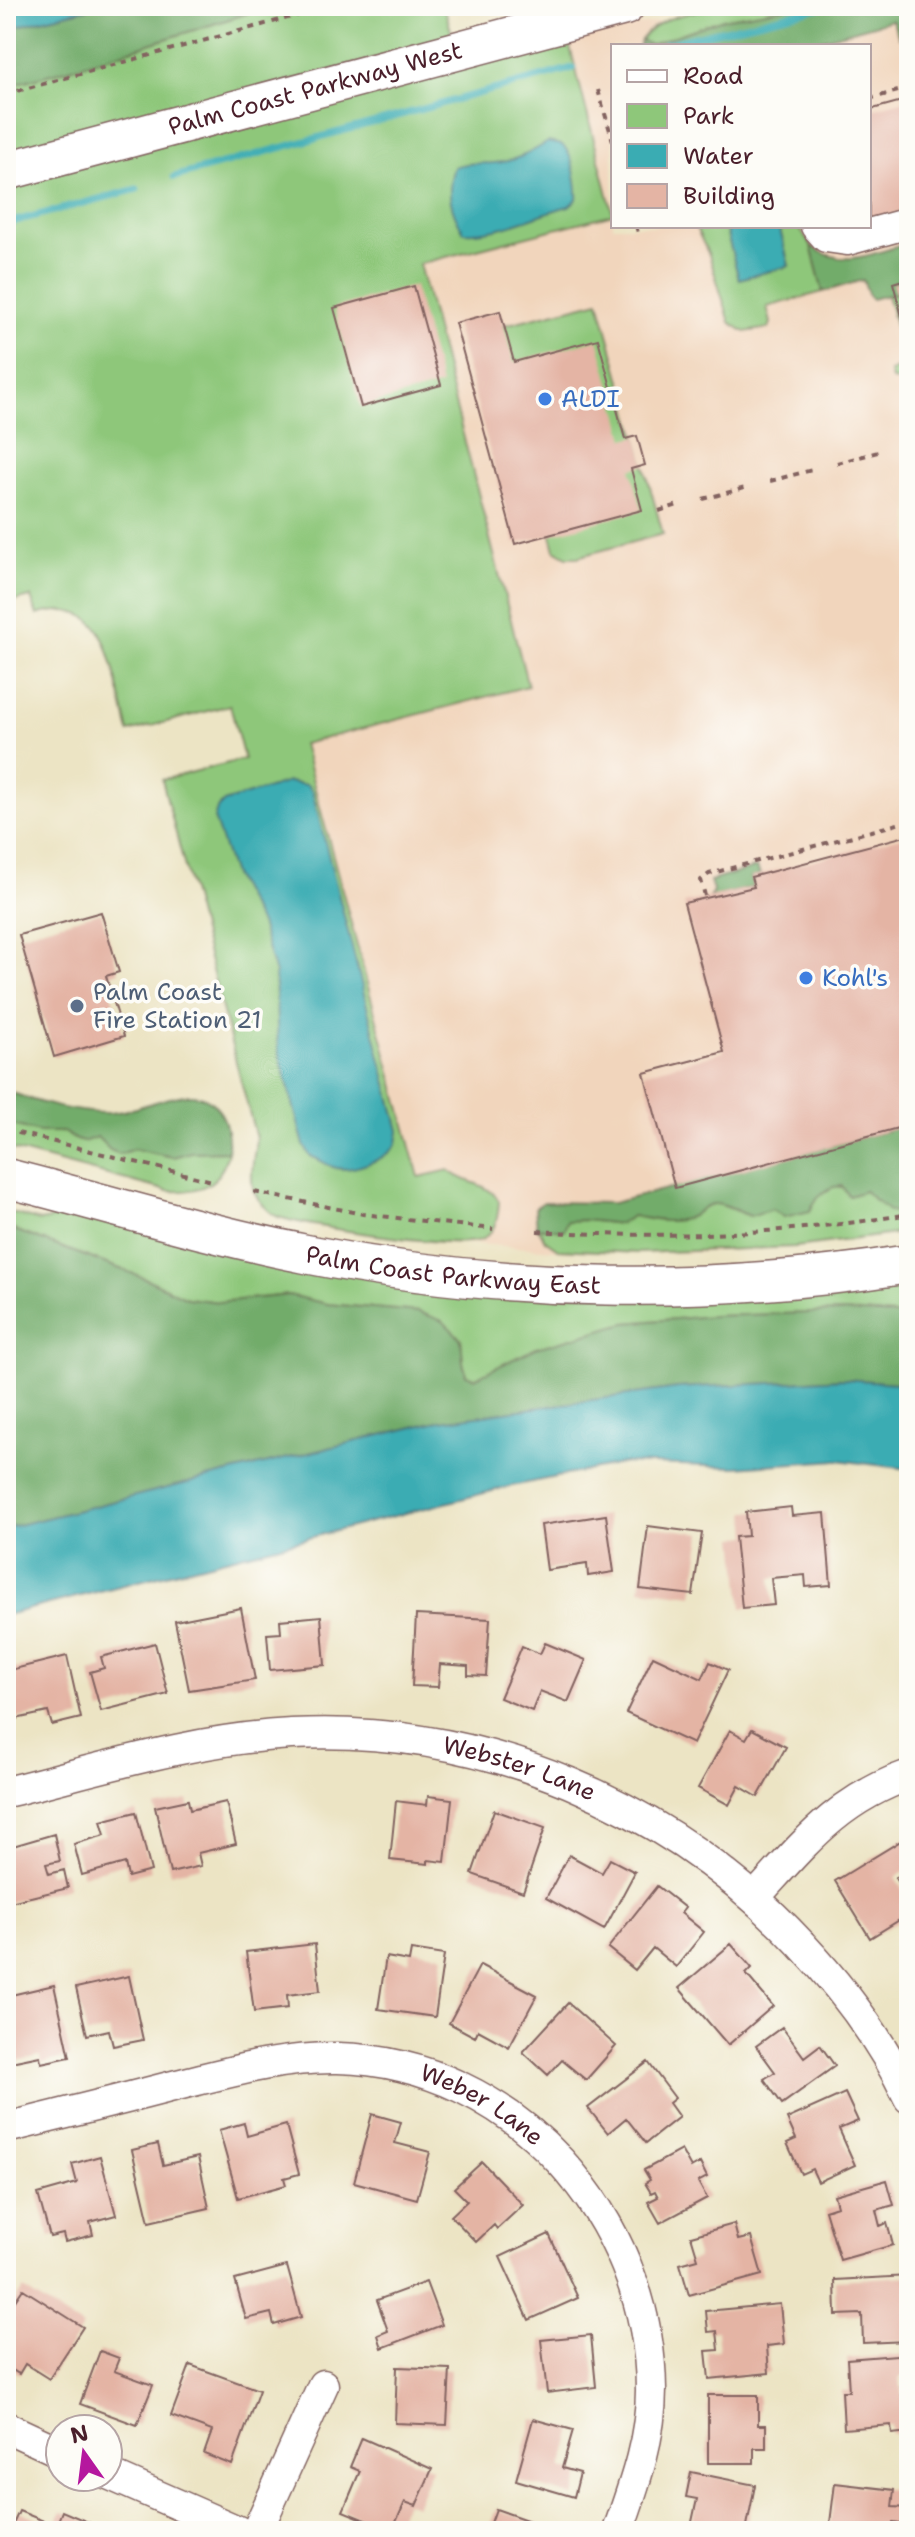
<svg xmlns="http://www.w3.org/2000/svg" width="915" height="2537" font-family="'Shantell Sans',sans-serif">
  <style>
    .built { fill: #f1d5bc }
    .green { fill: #8ec77a; stroke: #6c7352; stroke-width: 2 }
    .forest { fill: #72ac6a; stroke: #5e664a; stroke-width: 2 }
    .water { fill: #3aacb3; stroke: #42666f; stroke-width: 2 }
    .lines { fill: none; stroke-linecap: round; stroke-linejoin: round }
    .stream { stroke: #3aacb3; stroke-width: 7 }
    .building { fill: #e4b4a4 }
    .minor-casing { stroke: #836461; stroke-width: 33 }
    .major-casing { stroke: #836461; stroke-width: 41 }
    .path { stroke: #836461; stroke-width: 4; stroke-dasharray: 6 6; stroke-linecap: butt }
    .minor { stroke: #fff; stroke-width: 30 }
    .major { stroke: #fff; stroke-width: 38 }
    .shop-dot { fill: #3f7fe0; stroke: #fdfcf7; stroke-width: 3 }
    .service-dot { fill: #5c6f8a; stroke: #fdfcf7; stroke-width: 3 }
    .labels { text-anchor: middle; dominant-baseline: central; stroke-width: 7; stroke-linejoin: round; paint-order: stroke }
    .street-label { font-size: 24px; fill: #4a1f2b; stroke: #fdfcf7 }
    .shop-label { font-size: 24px; fill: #366cbe; stroke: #fdfcf7; text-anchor: start }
    .service-label { font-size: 24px; fill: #4e5e75; stroke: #fdfcf7; text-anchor: start }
  </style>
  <rect width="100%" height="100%" fill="#fdfcf7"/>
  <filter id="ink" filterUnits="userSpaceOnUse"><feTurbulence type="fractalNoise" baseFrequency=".0125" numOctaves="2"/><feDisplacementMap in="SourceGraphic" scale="16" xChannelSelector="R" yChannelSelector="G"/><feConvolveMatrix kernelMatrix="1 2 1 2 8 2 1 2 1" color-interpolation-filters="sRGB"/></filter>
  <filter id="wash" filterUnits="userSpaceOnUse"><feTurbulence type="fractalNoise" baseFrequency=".006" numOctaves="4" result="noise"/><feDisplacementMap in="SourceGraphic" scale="32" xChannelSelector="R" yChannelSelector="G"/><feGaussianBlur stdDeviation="1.8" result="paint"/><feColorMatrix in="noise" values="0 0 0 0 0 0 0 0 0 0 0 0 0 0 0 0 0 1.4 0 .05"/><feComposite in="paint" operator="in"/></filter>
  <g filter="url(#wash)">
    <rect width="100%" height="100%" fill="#ece4c4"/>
    <path class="built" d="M717,6H909V1232L796,1247L690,1253L568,1251L436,1241L303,743L527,686L419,264L613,214V226H869V46H613V211L567,35L664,21Z"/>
    <path class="green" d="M271,6H444L453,38L6,157V86L66,70Z
      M717,6H793L723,19L650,45L641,40C658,16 690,13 717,6Z
      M567,35L613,214L419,264L528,686L303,744L419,1177L449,1170C465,1185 487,1181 499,1201C498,1216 497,1229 483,1239C465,1251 300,1226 276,1216C269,1212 259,1201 255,1194C248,1179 255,1154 256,1138L162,780L244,759L230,705L129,732C123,708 110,640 95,625C80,608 56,609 37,615L31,597L6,603V184Z
      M695,226H725L739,279L789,266L779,226H798L811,246L823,292L767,307L771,323L769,328L745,332L730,322L709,255Z
      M896,293L909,343V378L895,381L892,380L890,372L906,365L887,295Z
      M599,301L663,534L577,557H567L555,550L498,337L493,328Z
      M6,1123L39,1132H63L76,1140L83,1142L97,1136L110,1150L119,1154L134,1149L173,1157L191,1152L228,1151C221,1185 201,1193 168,1191L6,1148Z
      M835,1186L865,1191C878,1208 890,1205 909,1201V1232L796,1247L638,1253L558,1249L545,1240L537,1227L563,1230L566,1221L585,1220L620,1224L632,1215L660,1221L692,1216L705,1206L716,1203L750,1216L772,1209L784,1217L810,1211L816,1197Z
      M6,1211L40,1221L83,1213L326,1273L909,1277V1316L844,1312L713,1316L625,1323L475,1378L466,1375L463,1362L461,1338L419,1312L327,1304L288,1295L219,1302L187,1298L142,1277L6,1227Z"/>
    <path class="forest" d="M97,6H271L66,70L6,86V29Z
      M793,6H909V35L899,37L892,20L798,46H639L641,40L650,45L723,19Z
      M909,243V278L893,283L896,293L872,299L869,297L863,280L823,292L811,246C844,270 873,253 909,243Z
      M757,867L760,875L751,878L754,887L710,898L713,891L710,881Z
      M6,1090C36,1103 75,1113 108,1113C137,1112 167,1094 192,1095C221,1097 230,1127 228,1151L191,1152L173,1157L134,1149L120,1154L110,1150L97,1137L83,1142L76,1140L63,1132H39L6,1123Z
      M909,1125V1201L904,1210L889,1212C882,1203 872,1200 865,1191L849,1196L842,1186C826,1186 816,1197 810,1211L784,1217L772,1209L750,1216C739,1212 724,1203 713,1204C703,1205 698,1213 690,1217C672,1225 650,1219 632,1216L620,1224L585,1220L567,1221L564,1230L537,1227L535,1208L544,1202L613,1203Z
      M6,1227L142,1277L187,1298L219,1302L289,1295L327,1304L419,1312L443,1321L461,1339L463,1362L466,1375L475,1378L536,1348L625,1323L713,1316L844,1312L909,1316V1384L844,1379L678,1388L434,1422L6,1528Z"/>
    <path class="water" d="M6,6H97L6,29Z
      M548,142C550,143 560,144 562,145C573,152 578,187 577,199L569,206C534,215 500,234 464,232C450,210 446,192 454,167C467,162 479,164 493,163C514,162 530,153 548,142Z
      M725,226H779L789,266L739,279Z
      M288,782L307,785L312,791L399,1131C399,1132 397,1142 397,1143C389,1159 349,1174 333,1167C325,1164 319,1159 310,1156L304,1145L278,1049L275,974L260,924L233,875L214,818L217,809L224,802Z
      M844,1379L909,1384V1469L838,1460L735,1467L625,1463L512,1486L6,1615V1528L434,1422L678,1388Z"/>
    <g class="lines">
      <path class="stream" d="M666,44L825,6
        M174,177L573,68
        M8,223L137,189"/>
    </g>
    <g id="blocks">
      <path class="building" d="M909,99V209L869,220V110Z
        M909,278V339H908L893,283Z
        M414,286L441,385L361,407L334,308Z
        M500,311L514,362L598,339L625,439L637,436L645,465L631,469L642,510L515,544L455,323Z
        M909,835V1125L675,1188L644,1073L724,1052L684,903L754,887L751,877Z
        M101,912L119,972L106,976L124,1036L54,1057L19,935Z
        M791,1507L792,1516L825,1513L831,1585L806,1587L805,1575L771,1578L774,1605L742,1608L735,1537L748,1536L746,1512Z
        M606,1515L614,1572L588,1576L587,1564L547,1570L541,1525Z
        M648,1526L702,1533L693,1595L640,1589Z
        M241,1608L255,1680L189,1690L175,1621Z
        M416,1615L490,1619L486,1676L468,1675V1666L440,1664L438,1687L412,1686Z
        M321,1616L325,1665L270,1670L267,1634L281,1633L280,1620Z
        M155,1643L168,1694L101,1711L90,1672L104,1668L101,1657Z
        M545,1643L586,1660L568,1702L540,1691L532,1711L500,1698L522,1646L540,1654Z
        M67,1656L81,1718L52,1725L48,1712L11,1720L6,1697V1671Z
        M653,1656L702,1679L710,1662L728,1670L693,1744L626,1713Z
        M752,1729L786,1747L758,1797L739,1786L729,1805L698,1788L730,1730L746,1739Z
        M428,1796L452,1799L445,1862L428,1860V1864L390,1860L396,1801L427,1805Z
        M188,1800L190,1810L226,1802L236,1844L198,1853L201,1866L170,1873L155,1807Z
        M494,1810L545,1828L523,1892L472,1874Z
        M136,1812L151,1871L128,1877L125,1863L82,1875L74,1844L105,1835L101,1821Z
        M54,1834L60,1861L46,1864L49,1874L64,1870L68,1888L6,1903V1848Z
        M904,1839L909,1848V1869L895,1878L909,1900V1914L870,1938L835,1881Z
        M569,1855L602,1873L610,1859L635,1872L604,1930L546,1898Z
        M657,1886L685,1908L681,1913L704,1932L676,1967L653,1948L635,1970L608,1948Z
        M315,1944L320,1991L287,1995L288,2008L254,2012L246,1952Z
        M731,1944L752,1968L746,1974L773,2006L728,2045L679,1988Z
        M411,1950L444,1955L435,2017L378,2009L386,1957L409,1961Z
        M480,1965L537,1995L509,2047L478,2030L475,2037L449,2023Z
        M129,1976L143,2040L113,2046L109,2030L87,2035L76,1988Z
        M54,1985L70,2057L41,2063L40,2056L6,2063V2008L9,2007L7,1996Z
        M568,2003L616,2046L586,2080L562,2060L548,2075L523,2052Z
        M782,2027L804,2057L820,2045L835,2066L782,2104L764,2079L775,2072L756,2046Z
        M648,2062L675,2098L669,2103L679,2117L646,2143L626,2118L608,2133L588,2108Z
        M845,2093L858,2121L839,2129L855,2165L818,2182L812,2169L801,2174L787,2143L796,2139L787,2119Z
        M372,2114L401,2122L395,2143L430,2152L417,2199L354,2182Z
        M244,2123L247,2136L286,2125L299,2174L284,2178L286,2185L238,2198L219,2130Z
        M158,2144L163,2165L198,2157L209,2208L149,2222L132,2150Z
        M681,2150L691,2168L700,2163L707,2177L698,2182L707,2198L660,2223L648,2202L658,2197L655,2191L651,2193L645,2183L650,2180L644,2170Z
        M100,2156L116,2215L90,2222L93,2235L65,2242L63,2234L50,2237L38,2194L77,2183L72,2164Z
        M482,2162L523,2205L497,2229L494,2225L476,2242L451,2216L467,2201L454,2188Z
        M887,2180L894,2205L876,2210L880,2226L887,2223L893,2245L840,2260L825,2210L837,2206L834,2195Z
        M734,2224L738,2240L751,2237L762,2275L689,2295L680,2264L698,2259L691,2236Z
        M549,2234L578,2298L529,2320L500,2257Z
        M287,2266L301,2317L274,2325L271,2313L246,2319L235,2280Z
        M909,2276L908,2341L863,2343L862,2314L836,2315L835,2280Z
        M426,2282L442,2325L382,2348L378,2335L388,2331L377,2300Z
        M23,2289L83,2327L49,2379L25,2364L19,2374L6,2366V2314Z
        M780,2304L784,2344L767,2346L769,2373L709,2379L706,2351L719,2350L717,2331L708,2332L706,2311Z
        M591,2335L596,2387L547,2393L541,2340Z
        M100,2351L119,2358L114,2371L153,2385L137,2425L80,2404Z
        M909,2354V2376L900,2377L902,2397L909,2396V2432L892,2434L891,2425L844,2429L842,2391H849L847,2359Z
        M190,2365L259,2390L232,2465L204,2454L212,2431L171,2416Z
        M397,2367L450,2369L447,2425L395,2423Z
        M708,2395H758V2425H766V2448H754V2463H708Z
        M533,2419L573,2430L562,2468L580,2473L574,2497L516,2480Z
        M362,2438L432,2469L416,2506L405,2502L392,2531L343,2511L360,2471L350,2467Z
        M691,2472L755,2485L746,2531H690L697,2499L686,2497Z
        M835,2483L894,2490L892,2507L909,2508L907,2525L893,2523L892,2531H829Z
        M496,2509L558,2531H488Z
        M19,2511L56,2526L62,2511L95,2525L92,2531H10Z"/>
    </g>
  </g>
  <g filter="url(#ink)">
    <use href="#blocks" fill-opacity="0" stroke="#836461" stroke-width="2"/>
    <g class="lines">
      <g class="minor-casing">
        <g id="minor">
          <path d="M816,226L826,237L847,240L909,223"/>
          <path id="s1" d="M6,1792C99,1769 194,1739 291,1734C484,1724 670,1804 801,1944C844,1990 882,2041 909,2098"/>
          <path d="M754,1898C804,1844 837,1800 909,1775"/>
          <path id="s2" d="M6,2128C63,2114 120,2100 177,2085C230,2072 283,2057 338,2058C514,2062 650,2218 651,2390C651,2439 634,2485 618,2531"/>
          <path d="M6,2427L60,2452"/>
          <path d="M108,2474L238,2531"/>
          <path d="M257,2531L323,2385"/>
        </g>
      </g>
      <g class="major-casing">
        <g id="major">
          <path id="s3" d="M6,171L625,6"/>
          <path id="s4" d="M6,1178C106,1203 205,1234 306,1254C502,1293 711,1296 909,1264"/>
        </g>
      </g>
      <path class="path" d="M598,90L613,141
        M6,94L332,6
        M869,99L909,88
        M636,226L639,236
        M905,445L909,444
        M837,463L878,452
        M770,481L812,470
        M703,499L745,488
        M659,511L678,505
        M705,896L701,880L709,874L909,821
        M6,1130L212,1181
        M254,1192L363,1214L493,1229
        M537,1231C660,1239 787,1235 909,1214"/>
      <use href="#minor" class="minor"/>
      <use href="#major" class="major"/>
    </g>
  </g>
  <g class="shop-dot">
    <circle cx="545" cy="399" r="8"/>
    <circle cx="806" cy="978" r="8"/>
  </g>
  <circle class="service-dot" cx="77" cy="1006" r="8"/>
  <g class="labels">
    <g class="street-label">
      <text stroke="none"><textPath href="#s3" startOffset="320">Palm Coast Parkway West</textPath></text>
      <text stroke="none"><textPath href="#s4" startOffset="458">Palm Coast Parkway East</textPath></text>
      <text stroke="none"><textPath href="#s1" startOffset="524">Webster Lane</textPath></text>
      <text stroke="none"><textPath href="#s2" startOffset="494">Weber Lane</textPath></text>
    </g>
    <g class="shop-label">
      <text x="561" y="399">ALDI</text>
      <text x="822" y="978">Kohl's</text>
    </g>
    <g class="service-label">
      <text x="93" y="992">Palm Coast<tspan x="93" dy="28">Fire Station 21</tspan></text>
    </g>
  </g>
  <rect width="915" height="2537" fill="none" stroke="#fdfcf7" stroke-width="32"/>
  <rect x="611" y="44" width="260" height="184" fill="#fdfcf7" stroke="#b5a4a5" stroke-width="2"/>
  <rect x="627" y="70" width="40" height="12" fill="#ffffff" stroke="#b5a4a5" stroke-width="2"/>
  <text x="683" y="84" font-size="24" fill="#4a1f2b">Road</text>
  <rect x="627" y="104" width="40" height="24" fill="#8ec77a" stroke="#b5a4a5" stroke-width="2"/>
  <text x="683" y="124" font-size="24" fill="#4a1f2b">Park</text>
  <rect x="627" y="144" width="40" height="24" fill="#3aacb3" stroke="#b5a4a5" stroke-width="2"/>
  <text x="683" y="164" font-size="24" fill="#4a1f2b">Water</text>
  <rect x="627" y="184" width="40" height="24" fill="#e4b4a4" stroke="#b5a4a5" stroke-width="2"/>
  <text x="683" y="204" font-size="24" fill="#4a1f2b">Building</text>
  <g transform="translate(84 2453) rotate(346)"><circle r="38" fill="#fdfcf7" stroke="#b5a4a5" stroke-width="2"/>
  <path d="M0-6L14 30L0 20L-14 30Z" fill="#b5179e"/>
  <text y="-12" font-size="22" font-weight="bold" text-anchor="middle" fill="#4a1f2b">N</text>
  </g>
</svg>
